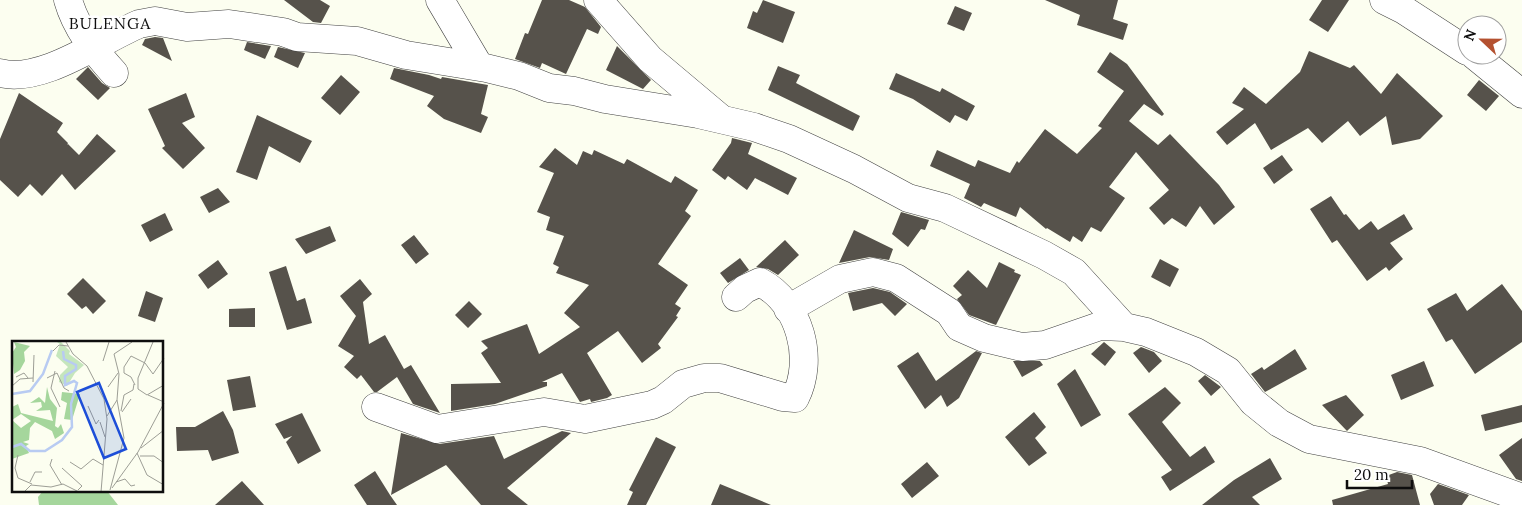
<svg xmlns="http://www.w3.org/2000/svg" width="1522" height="505" font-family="Lora,serif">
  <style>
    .forest { fill: #a5d69c }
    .building { fill: #56524b }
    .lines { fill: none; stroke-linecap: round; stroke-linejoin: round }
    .minor-casing { stroke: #414141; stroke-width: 29 }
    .minor { stroke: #fff; stroke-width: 28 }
    .labels { text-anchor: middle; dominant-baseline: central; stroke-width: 5; stroke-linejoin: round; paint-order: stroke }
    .quarter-label { font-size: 16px; letter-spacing: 1px; fill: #0e0e0e; stroke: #fff }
    .inset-river { fill: none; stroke: #b8cbf2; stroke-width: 2.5 }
    .inset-road { fill: none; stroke: #9d9e96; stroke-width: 1 }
    .view { fill: #1d4ed8; fill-opacity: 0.15; stroke: #1d4ed8; stroke-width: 2.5 }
    .inset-edge { fill: none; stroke: #0e0e0e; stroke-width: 2.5 }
  </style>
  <rect width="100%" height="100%" fill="#fcfef0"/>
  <path class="forest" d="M43,491H107L118,505H39L38,497Z"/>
  <path class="building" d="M284,0H320L330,6L321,23L313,22Z
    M542,0H569L585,7L601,27L598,34L587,29L566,74L542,63L540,68L515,59L525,33L528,34Z
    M763,0L795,12L783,43L747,28L753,11L757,13Z
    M1045,0H1118L1113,19L1128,24L1123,40L1077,25L1080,15Z
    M1322,0H1349L1328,32L1309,20Z
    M955,6L972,13L964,31L947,24Z
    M155,37L163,38L172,61L142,45L145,39Z
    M247,42L271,46L265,59L244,50Z
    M617,46L651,80L643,89L606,70Z
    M278,47L305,53L298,68L274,57Z
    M1309,51L1350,68L1354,65L1381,94L1397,73L1443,116L1420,139L1392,145L1386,116L1360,136L1348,121L1322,143L1308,128L1271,150L1255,123L1227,145L1216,132L1244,109L1232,103L1244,87L1266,104L1300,72Z
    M1110,52L1127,64L1164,114L1162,116L1144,104L1129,121L1158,145L1170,134L1219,185L1235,207L1214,225L1200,206L1186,227L1172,218L1164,225L1149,208L1169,190L1136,152L1109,187L1125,198L1101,232L1091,227L1082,242L1073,236L1070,242L1047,228L1046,229L1020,207L1016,217L984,203L981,207L964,198L970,184L930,166L937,150L975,167L978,160L1010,173L1017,161L1019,163L1045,129L1077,154L1102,128L1098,126L1124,91L1097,72Z
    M778,66L800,75L796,83L860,116L853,131L768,90Z
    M88,67L102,83L110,88L98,100L76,79Z
    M394,68L429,75L441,79L442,77L488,85L481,114L488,117L481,133L444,119L427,106L434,96L390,79Z
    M896,73L940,92L942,88L975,106L967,121L955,115L950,123L913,99L889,89Z
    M341,75L360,92L340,115L321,98Z
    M1479,80L1499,96L1486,111L1467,95Z
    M19,93L63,123L57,132L68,143L67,145L68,144L79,155L97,134L116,151L75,190L62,174L42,196L30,184L18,197L0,180V139Z
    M186,93L195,117L182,123L205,148L183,169L162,148L165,146L148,109Z
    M257,115L312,141L300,163L269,146L257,180L236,172Z
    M732,138L752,143L748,154L797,178L788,195L755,178L747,190L728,176L725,180L712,170L731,143Z
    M555,148L577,165L583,151L592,155L594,150L624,164L627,159L671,183L675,176L698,190L685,211L691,216L658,264L688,285L675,304L681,308L676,316L678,317L658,344L661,348L642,363L618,331L587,353L612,395L607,398L591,402L590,399L580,402L562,373L542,382H547V386L495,404L451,411V384L501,383L481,353L488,348L481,341L527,324L539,354L580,327L564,313L589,285L556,273L559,267L553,264L564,236L546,230L550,217L537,212L554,173L539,167Z
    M1282,155L1293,170L1274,184L1263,168Z
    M218,188L230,202L209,213L200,197Z
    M1331,196L1344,215L1346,214L1359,230L1371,221L1378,230L1404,214L1413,229L1390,243L1403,259L1389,271L1386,267L1367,281L1337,240L1332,243L1310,209Z
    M901,212L929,220L925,230L921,229L908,247L892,234Z
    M165,213L173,230L150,242L141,225Z
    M330,226L336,241L306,254L295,239Z
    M854,230L893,249L889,260L870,257L839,263Z
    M414,235L429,254L416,264L401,245Z
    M785,240L799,255L778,275L768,269L756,267Z
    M740,258L749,270L728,283L720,273Z
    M1160,259L1179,269L1170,287L1151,277Z
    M218,260L228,274L208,289L198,275Z
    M999,262L1015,270L1014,272L1021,275L996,325L969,315L957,299L962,295L953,286L968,270L987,288Z
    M286,266L297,301L305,298L312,323L287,330L269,272Z
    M83,278L106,301L93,314L86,306L82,309L67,294Z
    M360,279L372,294L363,302L369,344L385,335L404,369L411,365L440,413L413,404L397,377L377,392H374L361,375L357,379L344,367L354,356L338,346L356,316L340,296Z
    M1502,284L1522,311V342L1475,374L1452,339L1446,342L1427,309L1456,293L1467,311Z
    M873,288L890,292L907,304L895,316L882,303L853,311L848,293Z
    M146,291L163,298L155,322L138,316Z
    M469,301L482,314L468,328L455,315Z
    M255,308V327H229V309Z
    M1104,342L1116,352L1105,366L1091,354Z
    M1141,347L1154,352L1162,361L1149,373L1133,353Z
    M1295,349L1307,369L1265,392L1251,374L1262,367L1264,370Z
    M976,351L982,353L959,398L947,407L941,395L925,409L897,366L918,352L936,381Z
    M1013,361H1040L1043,365L1022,377Z
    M1424,361L1434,386L1401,400L1391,375Z
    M1075,369L1101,415L1081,427L1057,384Z
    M1205,375L1221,387L1211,396L1198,381Z
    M250,376L256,407L233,411L227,380Z
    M1165,387L1181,403L1162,422L1190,457L1205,446L1215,462L1170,491L1161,477L1172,470L1128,414Z
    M1346,395L1364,415L1347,431L1322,405Z
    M1522,405V422L1485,431L1481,415Z
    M223,411L233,430L239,453L212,461L208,450L177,451L176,427H195Z
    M1034,412L1046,427L1035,438L1047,453L1029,466L1005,437Z
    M302,413L321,451L298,464L286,442L292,436L284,439L275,424Z
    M562,431L571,433L507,488L528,505H481L446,465L391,495L401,433L439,444L494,436L504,459Z
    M656,437L676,447L646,505H627L633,492L629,490Z
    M1522,438V481L1516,479L1499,455Z
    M1270,458L1282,479L1252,497L1260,505H1202L1234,480Z
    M927,462L939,476L912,498L901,484Z
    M375,471L390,495L397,505H367L354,485Z
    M1397,472L1412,475L1420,505H1333L1332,500L1388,484L1386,476Z
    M242,481L264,505H215Z
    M720,484L771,505H711Z
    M1438,484L1469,495L1462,505H1434L1430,494Z"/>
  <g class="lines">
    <g class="minor-casing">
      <path id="minor" d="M68,0C76,28 94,51 114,73
        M440,0L479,66
        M598,0L650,59L719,117
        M1384,0L1404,10L1467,51
        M1474,55L1522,94
        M0,73C42,84 101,40 139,24L155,21L187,27L229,24L283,32L297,37L357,41L406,55L486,68L519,76L549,88L574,91L605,99L698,114L754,127L789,139L854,169L908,198L945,208L1044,255L1074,272L1124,327L1146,332L1196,352L1228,371L1253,402L1279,423L1309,439L1420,461L1522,498
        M788,309L840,279L873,272L896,278L949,312L959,327L984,338L1022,347L1045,345L1100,326L1124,327
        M376,407L437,429L544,412L585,419L652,405L663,400L683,384L704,378H720L783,397L795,398C815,359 800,303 760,282L745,289L736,297"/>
    </g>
    <use href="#minor" class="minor"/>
  </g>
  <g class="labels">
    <g class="quarter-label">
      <text x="110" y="23">BULENGA</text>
    </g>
  </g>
  <g transform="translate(12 341)">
    <rect width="151" height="151" fill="#fcfef0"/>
    <path d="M45,1H49L58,10L57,13L72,24L63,32L55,45L47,41L48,34L56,26L44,15L48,3Z" fill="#c5e6bc"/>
    <path d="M2,1L18,5L12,11L13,20L8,29L2,33L0,12L4,6ZM35,46L38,58L45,67L43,85L46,87L49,83L52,92L43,98L40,90L23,81L18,87L17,99L11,101L17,103L14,105L17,112L0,118V66L6,63L9,72L41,80L38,69L24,70L30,66L29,61L18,62L27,56L33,62ZM9,73L19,80L9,87L0,79ZM50,51L68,53L60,79L52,78L55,62L49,59Z" fill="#a5d69c" fill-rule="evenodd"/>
    <path class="inset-river" d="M0,53L18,50L31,33L40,9M0,106L9,103L18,110H33L50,99L60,86L59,63L65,42L62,40L53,44V35L64,28V24L52,18L51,10"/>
    <path class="inset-road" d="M54,1L61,13L75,25L92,58L95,78L89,151M141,1L126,37V48L135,54L152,44M41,10L47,4L56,5M91,20L97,1M112,26L119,15L133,22L141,33L152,17M112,26V32L119,36L123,44M43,30L39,47L48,66M4,36L12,32L16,37M35,37L45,32L52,47L57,50M21,41L22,14M0,45L8,38L21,37M96,46L106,32M136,54L152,61M76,65L84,83L87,79M109,70L112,54L121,49L122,43M110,71L119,58M95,75L105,59M88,81L93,96M129,107L152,89M125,112L135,134L152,144M6,114L3,127L6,137L20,143M128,115H142L152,122M40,118L38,124L50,144M58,121L69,128L81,118L91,124M50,127L70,145L66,149M18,141L23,131H30M104,141L113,138L119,145L123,144M100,147L126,111L152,62M98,149L112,97L105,59L107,33L102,13L120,1M12,151L19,144L39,146L51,143L67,151"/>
    <path class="view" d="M87,42L114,108L92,117L65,51Z"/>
    <rect width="151" height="151" class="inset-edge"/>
  </g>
  <g transform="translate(1482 40) rotate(292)"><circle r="24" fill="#ffffff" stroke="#9f9f9f"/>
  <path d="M0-4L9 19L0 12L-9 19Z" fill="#b45130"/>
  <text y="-8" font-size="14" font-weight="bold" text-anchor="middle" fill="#0e0e0e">N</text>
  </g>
  <path d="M1347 480v8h65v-8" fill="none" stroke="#0e0e0e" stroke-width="2.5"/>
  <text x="1354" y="480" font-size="15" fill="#0e0e0e" stroke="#ffffff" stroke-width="4" paint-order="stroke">20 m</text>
</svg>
